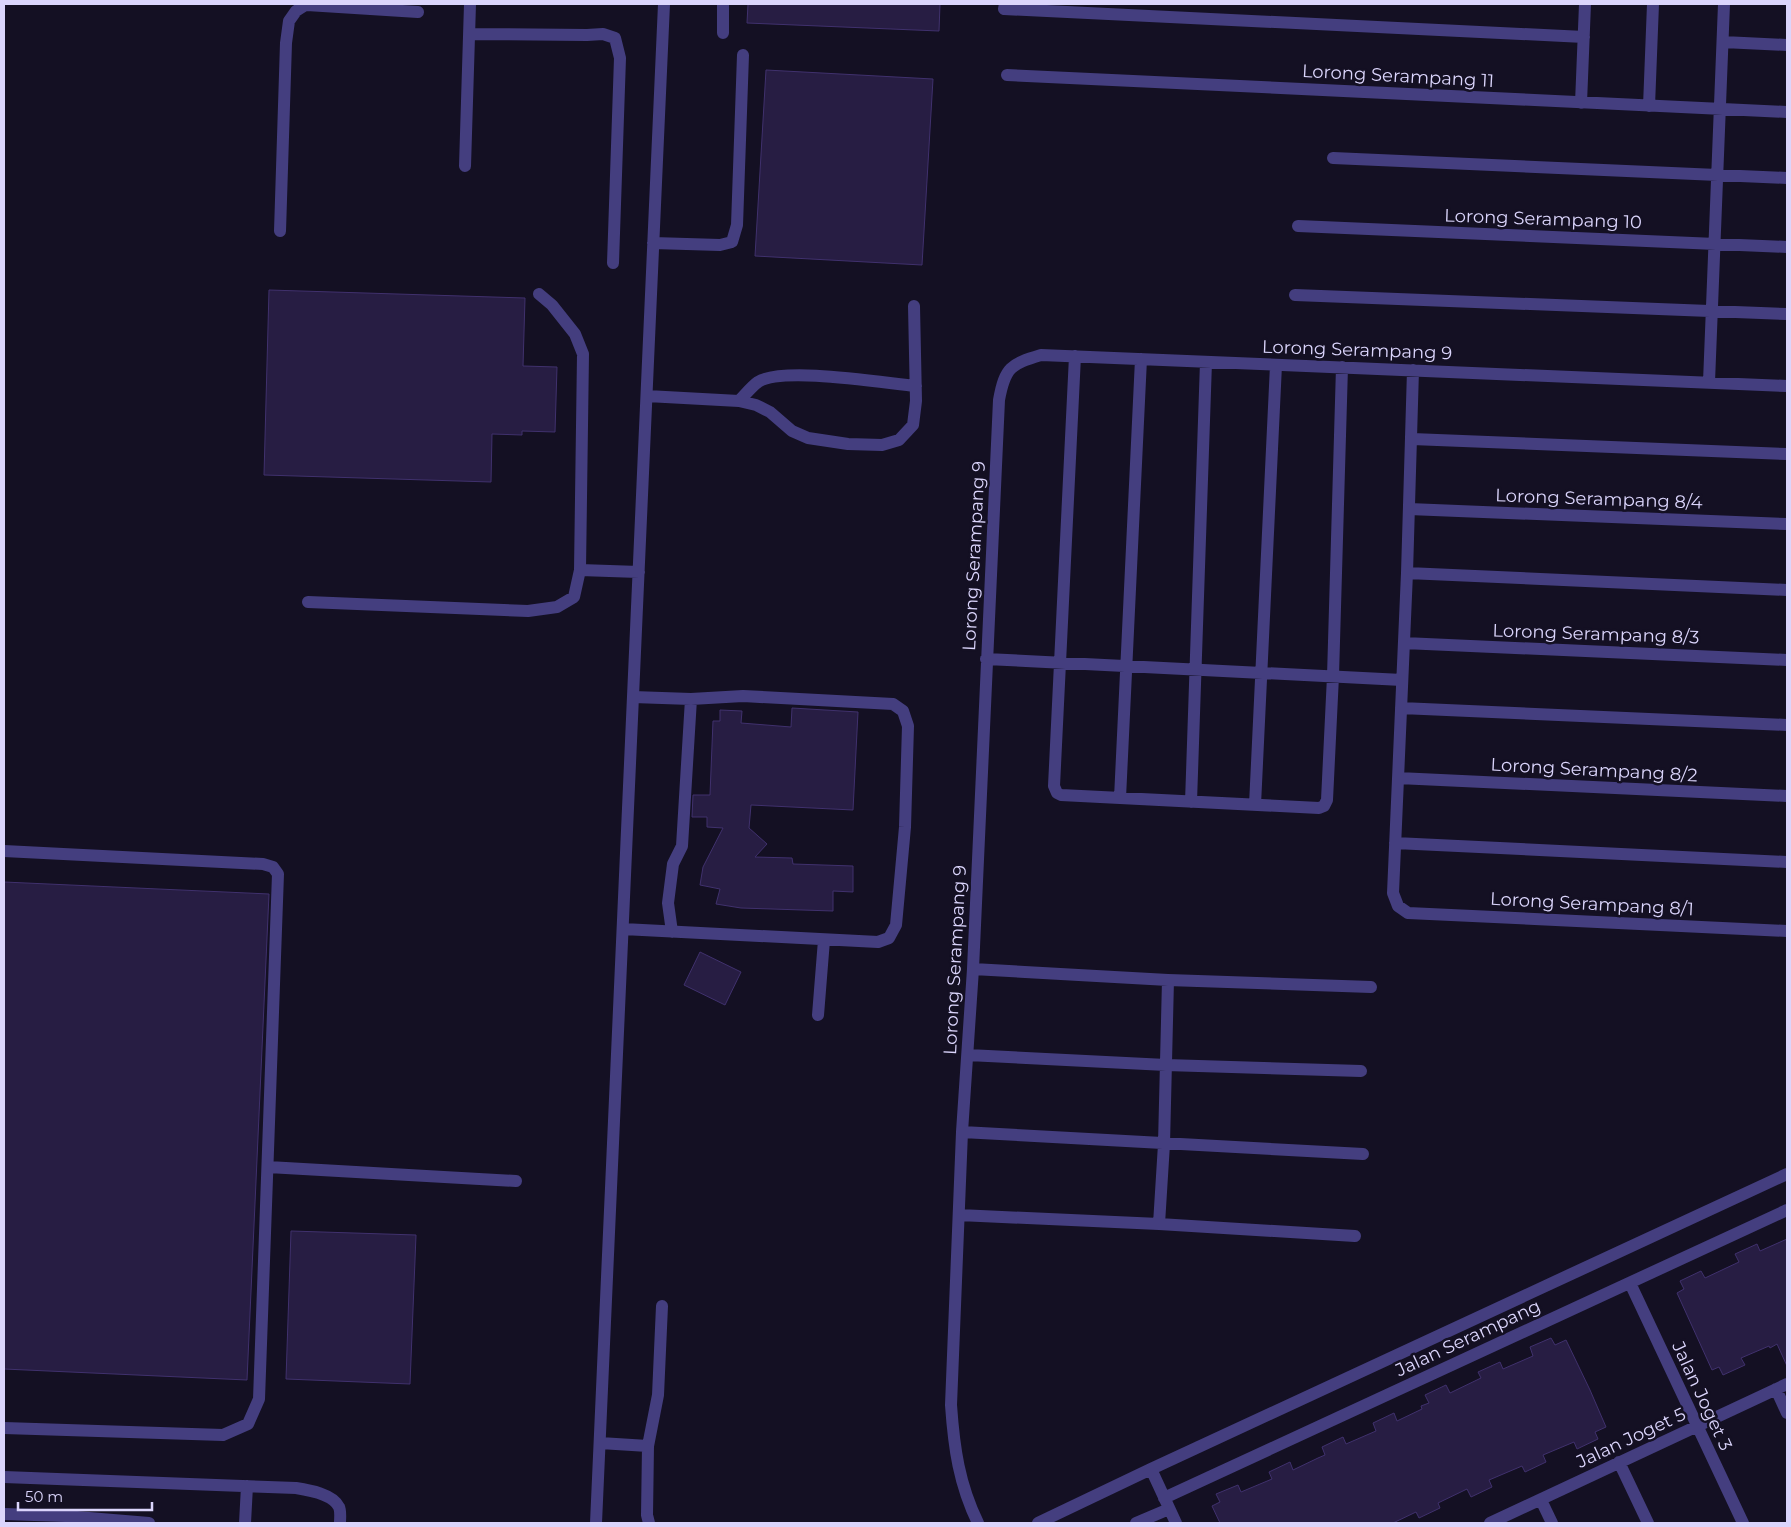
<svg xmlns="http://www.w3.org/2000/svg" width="1791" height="1527" font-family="Montserrat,sans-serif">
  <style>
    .building { fill: #271d43; stroke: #40316d }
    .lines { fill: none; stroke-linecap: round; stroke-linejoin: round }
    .minor { stroke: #443e7f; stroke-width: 12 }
    .labels { text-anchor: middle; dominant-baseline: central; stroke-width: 5; stroke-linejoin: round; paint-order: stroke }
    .street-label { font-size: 18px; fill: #dbd5fc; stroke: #141023 }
  </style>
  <rect width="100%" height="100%" fill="#141023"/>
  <path class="building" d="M748,4H940L939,31L747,23Z
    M766,70L933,79L922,265L755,256Z
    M269,290L525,298L523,366L557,367L555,432L522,431V435L492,434L491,482L264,475Z
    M792,708L858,712L853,810L751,805L749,828L767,844L755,857L792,858L793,864L853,866V892L833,891V911L741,908L716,904L720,889L700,885L703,867L723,828L707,827V817H692L693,795H710L713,721H720V710L742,711L741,723L791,727Z
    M4,882L269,894L247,1380L4,1369Z
    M700,952L741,972L725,1005L684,985Z
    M291,1231L416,1235L410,1384L286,1379Z
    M1787,1239V1366L1777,1344L1770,1348L1769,1346L1741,1358L1745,1365L1723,1375L1719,1367L1712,1370L1677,1293L1684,1289L1680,1281L1701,1271L1705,1278L1739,1262L1735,1254L1757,1244L1760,1251Z
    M1551,1338L1555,1345L1566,1340L1590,1390L1606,1427L1595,1432L1598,1439L1577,1449L1574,1442L1543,1455L1546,1462L1525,1472L1522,1466L1489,1480L1492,1487L1471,1497L1467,1489L1438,1503L1440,1508L1419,1518L1416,1512L1393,1523H1220L1212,1506L1220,1502L1216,1494L1238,1485L1241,1492L1272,1479L1269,1472L1290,1462L1293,1470L1318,1458L1325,1455L1322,1447L1343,1437L1346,1444L1376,1431L1373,1423L1394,1413L1397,1421L1422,1409L1421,1406L1429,1403L1425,1395L1446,1385L1450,1393L1481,1378L1478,1372L1500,1362L1503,1369L1533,1356L1530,1347Z"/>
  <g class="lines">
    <path class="minor" d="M1005,4L1004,9L1584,37
      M307,5L418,12
      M723,33V4
      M470,34L587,35L603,34L615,38L620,58L613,263
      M1723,42L1787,45
      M1007,75L1787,112
      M1581,103L1585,4
      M1649,106L1653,4
      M1333,158L1787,178
      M465,166L470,4
      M1298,226L1787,247
      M280,231L286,43L289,21L296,11L307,4
      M653,243L720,245L732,242L737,225L743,55
      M539,294L552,305L575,334L583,354L580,570L639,572
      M1295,295L1787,314
      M1075,356L1054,786L1057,793L1061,795L1319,808L1324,806L1327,800L1333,676L1342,367
      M1413,370L1407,573L1393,893L1398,906L1408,913L1787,931
      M1709,382L1724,4
      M647,396L739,401L756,405L770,412L792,431L808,438L848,444L882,445L899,440L913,425L916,401L914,306
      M739,401C745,395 751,387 758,382C782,366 884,383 916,386
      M1412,439L1787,454
      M1409,509L1787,524
      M1407,573L1787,590
      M308,602L528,611L557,607L574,597L580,570
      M1404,643L1787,660
      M986,659L1402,680
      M1401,708L1787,725
      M1398,778L1787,796
      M1120,798L1141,359
      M1191,802L1206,362
      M1255,805L1276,365
      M1395,843L1787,862
      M4,851L263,864L273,867L278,874L259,1399L248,1424L223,1435L4,1428
      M623,929L878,942L889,938L896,925L905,827L908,726L903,711L893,704L743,696L691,699L633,697
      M672,932L668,903L673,864L682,846L691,699
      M973,969L1168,980L1371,987
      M818,1015L824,940
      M968,1055L1166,1065L1361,1071
      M962,1132L1363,1154
      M268,1167L516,1181
      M959,1215L1159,1224L1355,1236
      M1159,1224L1164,1144L1168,980
      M1630,1283L1743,1523
      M1776,1389L1787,1413
      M600,1443L648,1446L647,1515L649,1523
      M648,1446L658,1395L662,1306
      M1619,1462L1648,1523
      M1151,1469L1176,1523
      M4,1477L296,1488C309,1490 333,1494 339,1507C341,1511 340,1519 340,1523
      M1164,1498L1787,1210
      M1541,1500L1552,1523
      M4,1514L65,1516L149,1523
      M245,1523L247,1486
      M596,1523L664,4
      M978,1523C959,1484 954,1448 951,1405L962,1132L973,969L999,400C1005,367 1011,364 1041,355L1787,386
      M1038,1523L1151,1469L1787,1174
      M1136,1523L1169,1509
      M1490,1523L1787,1384"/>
  </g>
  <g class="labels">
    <g class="street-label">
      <text transform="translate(1398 76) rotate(3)">Lorong Serampang 11</text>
      <text transform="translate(1543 219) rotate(2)">Lorong Serampang 10</text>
      <text transform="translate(1357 350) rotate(2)">Lorong Serampang 9</text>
      <text transform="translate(1599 499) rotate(2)">Lorong Serampang 8/4</text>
      <text transform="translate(974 556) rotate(-87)">Lorong Serampang 9</text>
      <text transform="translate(1596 634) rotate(2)">Lorong Serampang 8/3</text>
      <text transform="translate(1594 770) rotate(3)">Lorong Serampang 8/2</text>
      <text transform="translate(1592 904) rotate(3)">Lorong Serampang 8/1</text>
      <text transform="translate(955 960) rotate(-87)">Lorong Serampang 9</text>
      <text transform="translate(1468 1338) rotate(-25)">Jalan Serampang</text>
      <text transform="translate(1702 1396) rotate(65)">Jalan Joget 3</text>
      <text transform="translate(1631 1438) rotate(-25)">Jalan Joget 5</text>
    </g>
  </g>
  <rect width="1791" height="1527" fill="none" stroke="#dbd5fc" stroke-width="10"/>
  <path d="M18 1502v8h134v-8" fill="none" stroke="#dbd5fc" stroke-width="2.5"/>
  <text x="25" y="1502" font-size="15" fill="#dbd5fc" stroke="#141023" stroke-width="4" paint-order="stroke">50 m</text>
</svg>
